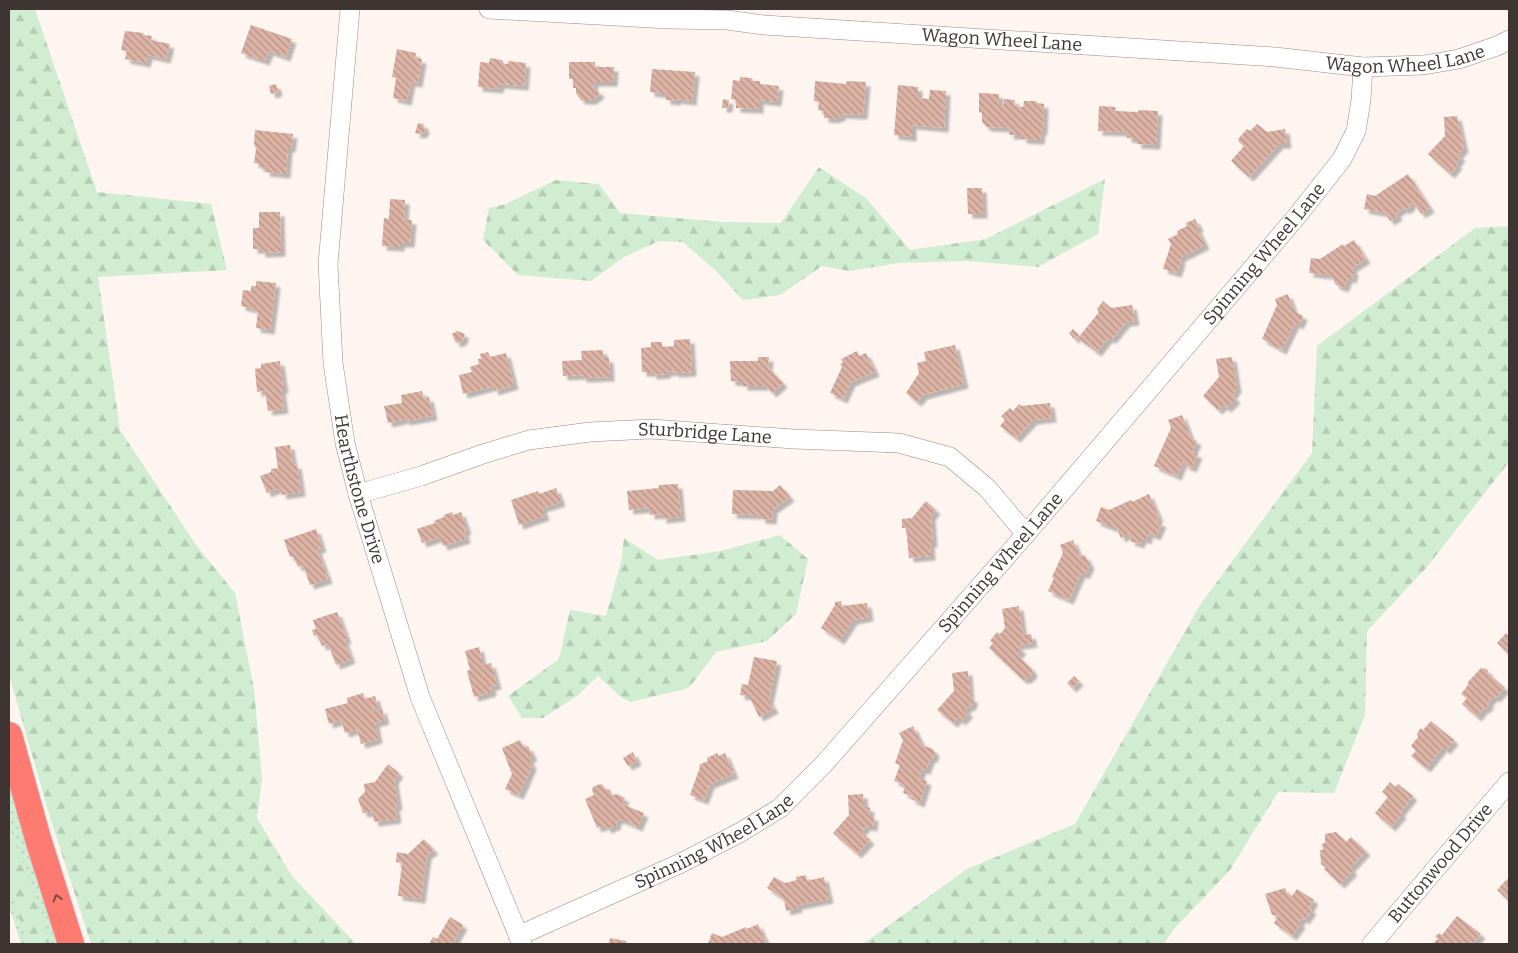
<svg xmlns="http://www.w3.org/2000/svg" width="1518" height="953" font-family="Bitter,serif">
  <style>
    .grass { fill: url(#grass-dots) }
    .forest { fill: url(#forest-firs) }
    .building { fill: url(#building-back-hatch); filter: url(#shadow) }
    .lines { fill: none; stroke-linecap: round; stroke-linejoin: round }
    .minor-casing { stroke: #9f8981; stroke-width: 20 }
    .highway-casing { stroke: #d5d2d2; stroke-width: 28 }
    .minor { stroke: #fff; stroke-width: 19 }
    .highway { stroke: #fe7b72; stroke-width: 26 }
    .oneway { stroke: #814d48 }
    .labels { text-anchor: middle; dominant-baseline: central; stroke-width: 4; stroke-linejoin: round; paint-order: stroke }
    .street-label { font-size: 18px; fill: #3e3431; stroke: #fff }
  </style>
  <defs>
    <pattern id="grass-dots" width="8" height="8" patternUnits="userSpaceOnUse" patternTransform="scale(1.25)"><rect width="8" height="8" fill="#d0ecd1"/><path d="M2 2h.1M6 6h.1" fill="none" stroke="#b4cbb4" stroke-width="1.8" stroke-linecap="round"/></pattern>
    <pattern id="forest-firs" width="22" height="20" patternUnits="userSpaceOnUse" patternTransform="scale(1.25)"><rect width="22" height="20" fill="#d0ecd1"/><path d="M5 1l3.5 6h-7zM16 11l3.5 6h-7z" fill="#b4cbb4"/></pattern>
    <pattern id="building-back-hatch" width="6" height="6" patternUnits="userSpaceOnUse" patternTransform="scale(1.25)"><rect width="6" height="6" fill="#dcb3a4"/><path d="M-1 5l2 2M0 0l6 6M5-1l2 2" fill="none" stroke="#b49286"/></pattern>
    <filter id="shadow"><feDropShadow dx="4.5" dy="4.5" stdDeviation="1" flood-color="#0004"/></filter>
  </defs>
  <rect width="100%" height="100%" fill="#fef4f0"/>
  <path class="grass" d="M9,760L66,944H21L9,906Z"/>
  <path class="forest" d="M9,9H35L97,192L211,204L227,270L98,277L120,430L196,545L235,593L254,689L262,779L257,818L292,876L356,944H91L50,817L9,675Z
    M819,167L867,199L910,250L986,239L1105,179L1098,234L1038,267L968,261L899,263L849,271L822,266L780,295L743,300L715,270L683,242L659,241L624,257L591,281L518,275L483,240L489,208L506,204L556,180L599,184L620,213L721,222L781,223Z
    M1509,226V462L1426,568L1367,631L1365,715L1334,793L1278,792L1230,870L1173,930L1164,944H863L967,869L1075,824L1200,605L1312,453L1317,346L1475,228Z
    M780,535L808,559L796,614L767,641L716,652L689,688L630,702L621,697L598,676L577,696L543,718H522L508,696L559,659L570,610L606,616L621,562L624,538L658,560L721,551Z
    M9,820L10,826L51,944H28L9,888Z"/>
  <path class="building" d="M251,25L292,39L286,57L269,51L265,61L241,53Z
    M125,31L144,33L143,35L152,36L151,40L170,44L166,59L148,55L146,63L125,59L127,51L121,50Z
    M397,49L416,53L415,58L422,59L418,83L411,82L407,101L393,98L396,78L392,77Z
    M490,58L502,60L504,64H508V61L526,63L524,86L500,84L499,89L478,87L480,62L489,63Z
    M569,62H595V67H614L613,82H594L593,89L595,91L597,89L600,94L592,100H581L576,93V88H573V79H569Z
    M652,69L695,72L692,101L676,99V101L666,100V94L650,92Z
    M740,77L752,78L753,81H760V84L779,86L777,102L759,100V109L736,108V100L731,99L733,80L740,81Z
    M815,81L846,84L847,81L866,82L863,115L841,114V117H836V119L824,118V111L818,110L819,102L814,101Z
    M276,84L278,92L271,94L269,86Z
    M898,85L918,87V98L929,99L930,90L946,91L944,128L912,125V137L894,135Z
    M979,93L999,94V105H1004V99L1015,100L1014,106L1023,107L1024,101H1036L1037,103L1044,104L1043,130L1041,131L1040,140L1022,139V135H1009L1010,128L987,127L982,122V113L979,112Z
    M723,99L729,100L728,108H722Z
    M1099,106L1116,107L1115,111L1138,112L1139,110L1158,111L1156,145L1137,144V139L1127,138V132L1098,131Z
    M1457,116L1464,148L1458,154L1461,157L1456,163L1458,165L1450,174L1428,154L1445,136L1444,117Z
    M418,123L423,124L425,129L424,132L420,134L415,133Z
    M1257,124L1267,132L1285,129L1287,144H1279L1249,177L1231,161L1244,146L1239,142L1238,139L1247,129L1250,131Z
    M255,130L293,134L291,148H288L286,174L265,172L266,167H259V164L254,163L256,149L254,144Z
    M1408,174L1430,208L1421,214L1413,202L1410,204L1411,206L1405,210L1403,208L1396,213L1398,216L1390,221L1385,213L1364,209L1367,194L1375,196Z
    M967,188H982L983,214H968Z
    M390,199L405,200L404,220H412L410,243H400V247L382,246L384,218L389,219Z
    M259,212H280L281,252L261,253V249H253V228H259Z
    M1195,219L1199,227L1197,228L1205,245L1181,257L1180,260L1181,261L1177,273L1163,269L1171,244L1168,239L1178,234L1177,231L1187,226L1186,223Z
    M1354,240L1366,259L1352,268L1354,272L1352,279L1348,278L1344,288L1336,285L1330,274L1328,275L1309,273L1311,258L1320,259L1343,244L1344,246Z
    M256,281L276,283L270,330L256,328L258,310L241,306L243,290L251,291V286H256Z
    M1288,294L1294,311L1303,316L1299,325L1295,323L1282,350L1262,339L1277,305L1275,299Z
    M1103,301L1111,308L1132,305L1135,321L1126,322L1112,339L1108,338L1097,352L1078,338L1099,312L1097,309Z
    M1073,329L1079,335L1074,339L1069,333Z
    M457,331L465,334L462,341L456,343L452,334Z
    M690,339L692,372L674,373V371L666,372V374L652,375V372H642L641,348L651,347V342H662V347L674,346V340Z
    M955,345L964,384L923,395L917,402L906,393L919,373L917,363L926,361L924,352Z
    M603,350V358H609L610,377L582,378V375L563,376L562,361L582,360L581,351Z
    M857,351L859,356L866,353L875,372L851,382L843,399L830,393L842,367L840,364L843,363L841,359Z
    M488,352L490,357L506,353L514,385L494,391L493,386L463,394L459,375L472,372L470,367L479,364L478,359H481L480,354Z
    M758,357H769L768,367L783,383L772,393L766,386H743V382L731,381L730,361H758Z
    M1232,357L1237,388L1232,395L1236,399L1227,408L1223,405L1218,410L1203,396L1219,377L1216,359Z
    M280,361L284,389H281L284,409L268,411L265,391L257,392L255,369L261,368V364Z
    M422,391L424,398L429,397L433,416L406,421L405,419L388,423L384,406L402,403L401,395Z
    M1050,403L1052,418L1033,420L1016,438L1000,426L1005,420L1001,416L1010,408L1013,411L1019,404L1021,406Z
    M1182,415L1191,438L1197,441L1192,452L1198,454L1192,468L1185,465L1183,461L1177,476L1154,466L1171,428L1168,420Z
    M290,445L293,465L297,464L301,492L282,495L281,489L273,490L267,493L260,476L271,472V469L278,468L275,447Z
    M678,484L681,517L662,519V514L650,515V508L629,510L627,491L659,488V485Z
    M780,485L790,497L773,509L772,520L761,519V515L732,514L733,490L773,491Z
    M556,488L561,502L542,508L545,516L519,525L511,500L538,491L539,494Z
    M1149,494L1159,518L1155,520L1162,523L1156,536L1149,533L1147,540L1142,538L1140,544L1130,541L1132,536L1130,537L1128,534L1121,538L1116,527L1114,528L1096,521L1101,507L1109,510L1131,500L1132,502Z
    M926,501L936,510L931,516L933,543H930L931,556L909,558L906,528H902V519L912,518Z
    M452,512L453,515L461,512L467,530L464,531L466,539L443,546L440,537L422,543L417,529L435,523L434,521L444,517V515Z
    M316,529L322,548L317,549L328,579L310,585L303,565L298,567L293,556L290,557L284,540Z
    M1073,540L1080,557L1085,555L1090,565L1085,575L1081,573L1069,600L1048,591L1054,578L1052,577L1063,553L1060,545Z
    M841,601L842,606L867,603L869,617L853,620L840,640L821,628L835,605V602Z
    M1019,606L1023,635L1031,634L1033,643L1019,645L1017,646L1022,650L1017,655L1031,668L1033,673L1027,679H1022L989,648L993,643L990,641L997,632L1000,634L1005,628L1002,609Z
    M337,612L347,639L344,640L351,659L336,665L328,644L322,646L317,635L314,636L312,630L316,629L313,620Z
    M1506,633L1508,635L1509,634V654L1497,643Z
    M479,647L483,665L491,663L497,685L491,686L492,692L474,697L467,671L470,670L465,651Z
    M754,657L777,661L769,700L774,709L759,717L749,696L740,695L742,684L748,685Z
    M1481,668L1486,669L1488,671V673L1505,688L1496,698L1494,696L1488,702L1490,704L1485,709L1484,708L1477,717L1462,704L1467,698L1461,694L1468,685V682Z
    M968,671L970,697L973,698V703L970,707L969,706L965,710L969,713L961,721L958,718L953,723L937,710L954,691L952,673Z
    M1074,676L1079,681L1072,688L1067,683Z
    M363,693L365,699L375,696L378,707L372,709V711L371,712L382,709L385,720L375,723L378,739L361,744L357,729L345,733L341,720L329,724L325,709L348,703L347,698Z
    M1431,721L1454,740L1446,750L1443,747L1426,768L1411,756L1416,751L1411,746L1418,737L1417,733L1421,728L1423,730Z
    M913,726L922,745L933,749L935,753L933,758L930,759L926,770L922,769L919,778L927,781L920,803L911,799L912,796L903,793L905,785L894,781L900,765L895,763L903,740L899,733Z
    M520,740L524,748L528,746L533,757L529,758L532,766L519,795L505,789L512,774L502,748Z
    M633,752L637,761L628,766L623,758Z
    M717,753L719,756L725,753L734,774L710,784L704,800L690,795L700,767L699,765L708,761L707,758Z
    M388,764L399,773L394,780L398,806H395L397,819L374,822L373,812L363,813L358,799L365,792L364,784L375,782Z
    M1390,782L1395,787L1398,784L1413,796L1400,812L1402,814L1391,827L1375,813L1388,797L1382,792Z
    M600,784L603,785L605,789L610,790L612,796L617,794L625,798L622,804L644,813L638,827L620,819L616,821L617,825L607,829L605,825L597,828L585,799L594,795L592,791L593,787Z
    M863,794L864,806L870,808L869,816H874L873,827L866,826L861,832L870,840L857,854L833,833L849,815L848,795Z
    M1336,832L1346,842L1351,837L1366,851L1350,868L1353,871L1340,884L1324,869L1326,868L1321,864L1320,850H1323L1322,844L1325,843V834Z
    M424,839L434,850L427,855L421,899L398,896L402,863L396,862L397,852L408,854Z
    M806,875L807,881L824,877L829,899L798,905V908L786,911L784,899L767,888L774,877L785,883L797,880L796,877Z
    M1507,879L1509,881V901L1497,890Z
    M1285,888L1287,893L1292,896L1297,889L1314,900L1309,908L1312,910L1305,920L1302,918L1299,922L1301,924L1292,936L1274,923L1278,916L1276,915H1272L1265,894Z
    M1457,916L1481,934L1473,944H1433L1438,938L1435,937L1439,933L1442,935Z
    M450,917L463,925L454,941L455,944H429L433,937L437,939Z
    M758,924L767,944H708L712,933L722,937L746,927L747,929Z
    M610,938L626,941V944H609Z"/>
  <g class="lines">
    <g class="minor-casing">
      <g id="minor">
        <path id="s1" d="M350,9L328,264L333,363L345,443L358,494L420,697L522,944"/>
        <path id="s2" d="M489,9L669,19L727,20L764,25L1275,57L1363,67L1424,65L1459,59L1497,46L1509,40"/>
        <path id="s3" d="M358,494L421,476L483,454L529,440L590,432L651,429L794,439L899,443L950,457L987,488L1026,534"/>
        <path id="s4" d="M518,936L681,863L741,832L780,808L823,765L1026,534L1297,216L1342,159L1356,131L1361,100L1363,67"/>
        <path id="s5" d="M1372,944L1509,782"/>
      </g>
    </g>
    <g class="highway-casing">
      <path id="highway" d="M9,735L38,839L71,944"/>
    </g>
    <use href="#minor" class="minor"/>
    <use href="#highway" class="highway"/>
  </g>
  <defs><path id="oneway-chevron" d="M-2-3.5L2.5 0L-2 3.5" fill="none" stroke-width="1.6" stroke-linecap="round" stroke-linejoin="round" transform="scale(1.25)"/></defs>
  <use class="oneway" href="#oneway-chevron" transform="translate(57 898) rotate(-107)"/>
  <g class="labels">
    <g class="street-label">
      <text stroke="none"><textPath href="#s2" startOffset="514">Wagon Wheel Lane</textPath></text>
      <text stroke="none"><textPath href="#s2" startOffset="919">Wagon Wheel Lane</textPath></text>
      <text stroke="none"><textPath href="#s4" startOffset="1028">Spinning Wheel Lane</textPath></text>
      <text stroke="none"><textPath href="#s3" startOffset="356">Sturbridge Lane</textPath></text>
      <text stroke="none"><textPath href="#s1" startOffset="484">Hearthstone Drive</textPath></text>
      <text stroke="none"><textPath href="#s4" startOffset="622">Spinning Wheel Lane</textPath></text>
      <text stroke="none"><textPath href="#s4" startOffset="218">Spinning Wheel Lane</textPath></text>
      <text stroke="none"><textPath href="#s5" startOffset="106">Buttonwood Drive</textPath></text>
    </g>
  </g>
  <rect width="1518" height="953" fill="none" stroke="#3e3431" stroke-width="20"/>
</svg>
